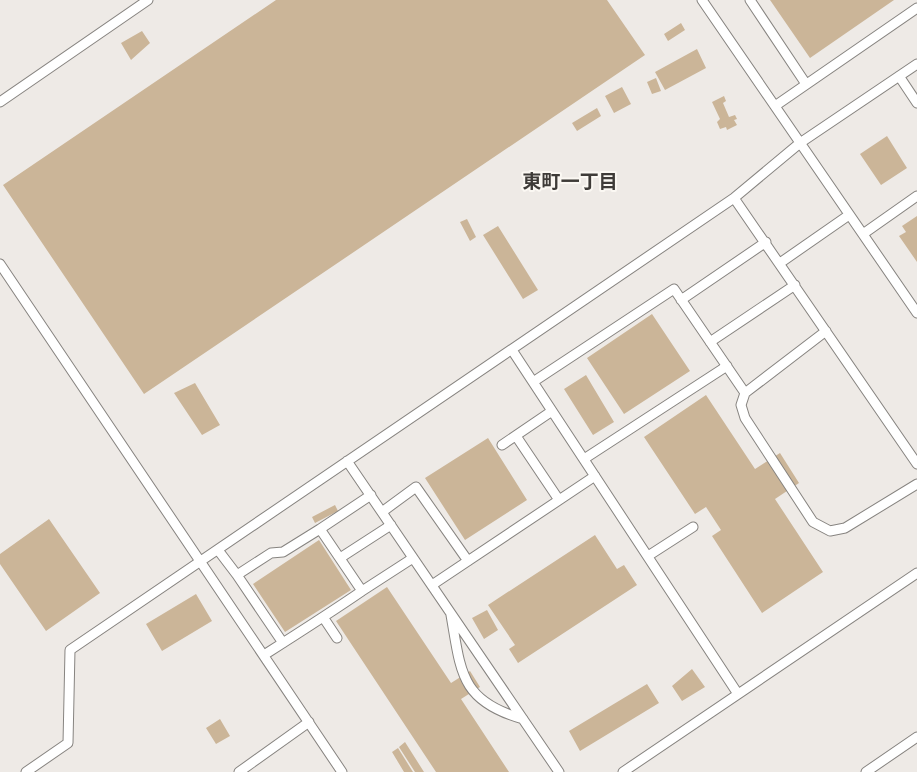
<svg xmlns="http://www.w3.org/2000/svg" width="917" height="772" font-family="'Alegreya Sans','Noto Sans JP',sans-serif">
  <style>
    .building { fill: #cbb598 }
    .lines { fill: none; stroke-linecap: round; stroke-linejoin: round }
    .service-casing { stroke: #878480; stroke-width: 11 }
    .service { stroke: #fff; stroke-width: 9 }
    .labels { text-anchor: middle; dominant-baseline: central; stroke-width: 4; stroke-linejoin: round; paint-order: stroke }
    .neighbourhood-label { font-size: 19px; font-weight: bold; fill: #3e3b38; stroke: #fbf8f3 }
  </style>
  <rect width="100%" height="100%" fill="#eeeae6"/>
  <path class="building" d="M276,0H607L645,55L144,394L3,185Z
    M770,0H894L810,58Z
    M681,23L685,30L668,41L664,34Z
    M142,31L150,43L131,60L121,43Z
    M697,49L706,68L665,90L655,72Z
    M656,78L661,91L652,94L647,82Z
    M622,87L631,104L614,113L605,96Z
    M724,96L726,101L723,103L729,117L735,115L737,119L734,120L737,125L727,130L726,127L720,129L717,122L720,119L712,102Z
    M597,108L601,116L577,131L572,123Z
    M887,136L907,168L881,185L860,154Z
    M917,216V262L899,236L906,232L902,226Z
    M467,219L476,237L470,241L460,222Z
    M498,226L538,290L523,299L483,235Z
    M652,314L690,371L624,414L587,358Z
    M586,375L614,422L593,435L564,389Z
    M195,383L220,425L202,435L174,393Z
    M706,395L755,469L780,453L799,483L775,499L823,572L762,613L712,536L721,530L706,507L695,514L644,437Z
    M488,438L527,500L465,540L425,478Z
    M335,505L338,511L315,523L312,517Z
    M49,519L100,593L46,631L0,564V554Z
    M595,535L617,569L624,565L637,585L518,663L509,649L515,645L488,605Z
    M319,540L351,590L285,632L253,584Z
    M387,587L451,683L470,671L480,687L461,699L509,772H436L336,621Z
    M196,594L212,621L162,651L146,624Z
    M487,610L498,630L484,639L472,618Z
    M692,669L705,687L682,701L672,686Z
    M647,684L659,703L580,751L569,731Z
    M220,719L230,736L216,744L206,728Z
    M405,742L424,772H415L399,747Z
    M398,748L413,772H404L392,752Z"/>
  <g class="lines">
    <g class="service-casing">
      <path id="service" d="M702,0L917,313
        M750,0L806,84
        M899,76L917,103
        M0,102L148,0
        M775,106L917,8
        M734,198L917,464
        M863,234L917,196
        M780,263L849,215
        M0,264L342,772
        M681,300L766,242
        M826,331L745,393L741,405L745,418L813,522L830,531L845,528L917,484
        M710,342L795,285
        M512,350L738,694
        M533,382L674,289L745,393
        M516,436L559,500
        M502,445L552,411
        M584,459L727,366
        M347,461L559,772
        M382,512L416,487L468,561
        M320,529L371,495
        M218,550L237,575
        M648,556L693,527
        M340,558L391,525
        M432,585L595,476
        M362,591L413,558
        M451,615C461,672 460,701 523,719
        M323,617L337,638
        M264,655C297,634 330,613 362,591L320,529L283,552L271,553L237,575L283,643
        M26,772L68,743L70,650L734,198L800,143L917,64
        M239,772L309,722
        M623,772L917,573
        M866,772L917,737"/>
    </g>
    <use href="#service" class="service"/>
  </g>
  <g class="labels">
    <g class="neighbourhood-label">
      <text x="570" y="182">東町一丁目</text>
    </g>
  </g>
</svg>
